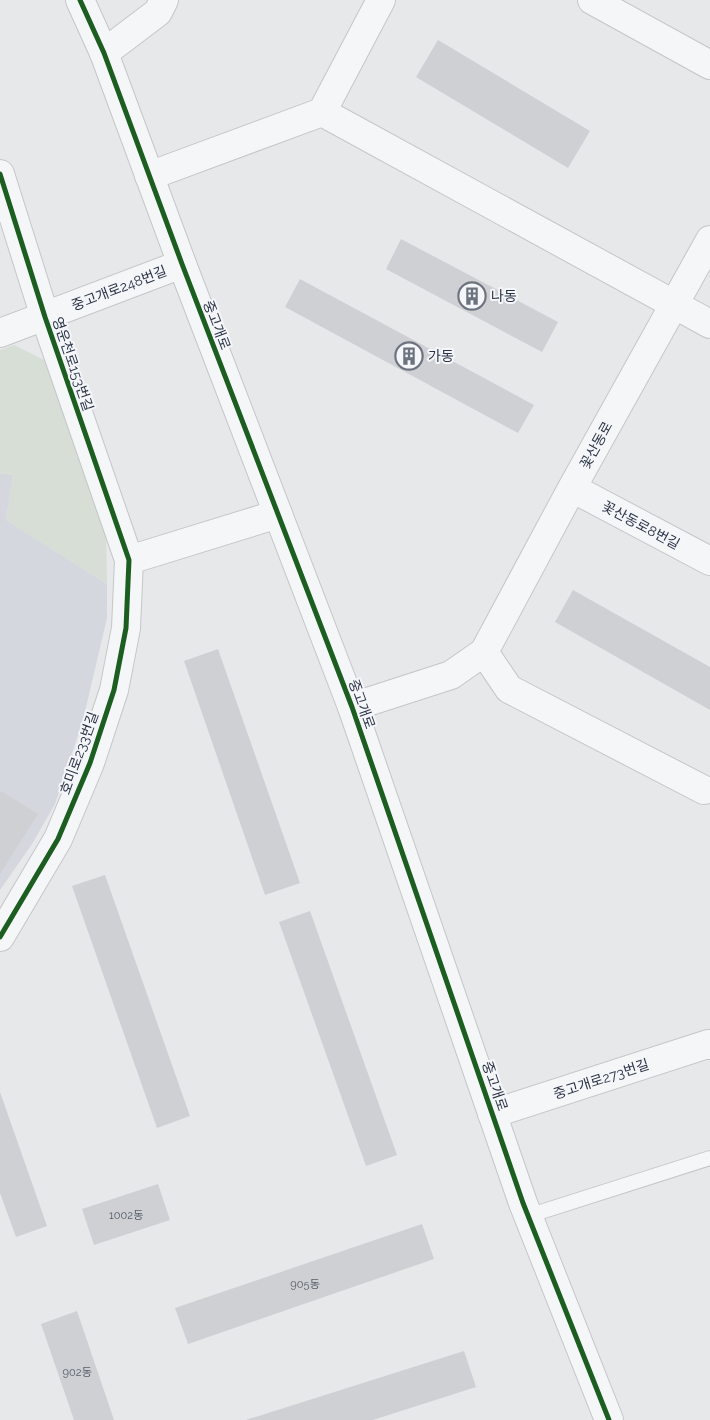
<svg xmlns="http://www.w3.org/2000/svg" width="710" height="1420" font-family="Raleway,'Noto Sans KR',sans-serif">
  <style>
    .built { fill: #d4d7dd }
    .green { fill: #d6ded6 }
    .building { fill: #ced0d3 }
    .lines { fill: none; stroke-linecap: round; stroke-linejoin: round }
    .service-casing { stroke: #c4c6c8; stroke-width: 16 }
    .minor-casing { stroke: #c4c6c8; stroke-width: 30 }
    .tertiary-casing { stroke: #c4c6c8; stroke-width: 30 }
    .service { stroke: #f5f6f7; stroke-width: 14 }
    .minor { stroke: #f5f6f7; stroke-width: 28 }
    .tertiary { stroke: #f5f6f7; stroke-width: 28 }
    .cycleway-casing { stroke: #f4f6f9; stroke-width: 8 }
    .cycleway { stroke: #1b5e20; stroke-width: 5 }
    .labels { text-anchor: middle; dominant-baseline: central; stroke-width: 4; stroke-linejoin: round; paint-order: stroke }
    .number-label { font-size: 11px; fill: #545c69 }
    .street-label { font-size: 14px; fill: #2b3445; stroke: #f4f6f9 }
    .poi-label { font-size: 14px; fill: #2b3445; stroke: #f4f6f9; text-anchor: start }
  </style>
  <rect width="100%" height="100%" fill="#e6e8ea"/>
  <path class="built" d="M0,473L13,475L6,520L107,584V618L83,720L55,804L32,844L0,890Z"/>
  <path class="green" d="M14,345L44,360L106,530L107,584L6,520L13,475L0,473V350Z"/>
  <path class="building" d="M438,40L590,131L568,168L416,77Z
    M401,239L558,322L542,352L386,269Z
    M300,279L534,405L518,433L285,307Z
    M573,590L710,667V710L555,622Z
    M218,649L300,883L265,895L184,661Z
    M1,791L38,814L0,874V793Z
    M105,875L190,1116L157,1128L72,886Z
    M310,911L397,1155L366,1166L279,922Z
    M0,1092L47,1226L16,1237L0,1193Z
    M158,1184L170,1220L94,1245L82,1209Z
    M422,1224L434,1259L188,1344L175,1308Z
    M77,1311L114,1420H74L41,1324Z
    M464,1351L476,1387L373,1420H246Z"/>
  <g class="lines">
    <g class="service-casing">
      <path id="service" d="M528,1216L710,1158"/>
    </g>
    <g class="minor-casing">
      <path id="minor" d="M592,0L710,65
        M104,53L158,12L164,0
        M322,112L381,0
        M0,174L45,317L129,560L126,628L114,690L90,763L58,839L0,937
        M149,176L322,112L710,324
        M0,333L182,264
        M572,488L710,561
        M129,560L278,514
        M484,652L509,689L704,790
        M352,707L451,675L484,652L572,488L710,240
        M492,1114L708,1044L710,1045"/>
    </g>
    <g class="tertiary-casing">
      <path id="tertiary" d="M80,0L104,53L182,264L352,707L523,1203L609,1420"/>
    </g>
    <use href="#service" class="service"/>
    <use href="#minor" class="minor"/>
    <use href="#tertiary" class="tertiary"/>
    <g class="cycleway-casing">
      <path id="cycleway" d="M80,0L104,53L182,264L352,707L523,1203L609,1420
        M0,174L45,317L129,560L126,628L114,690L90,763L58,839L0,937"/>
    </g>
    <use href="#cycleway" class="cycleway"/>
  </g>
  <defs>
    <g id="building-ring" transform="scale(1.4375)"><circle r="9.5" fill="#f4f6f9" stroke="#6c737f" stroke-width="1.5"/><path d="M-4-6H4V6H1V3H-1V6H-4ZM-2.5-4.3h1.7v1.8h-1.7ZM.8-4.3h1.7v1.8H.8ZM-2.5-1h1.7V.8h-1.7ZM.8-1h1.7V.8H.8Z" fill="#6c737f"/></g>
  </defs>
  <g fill-rule="evenodd">
    <use href="#building-ring" x="472" y="296"/>
    <use href="#building-ring" x="409" y="356"/>
  </g>
  <g class="labels">
    <g class="number-label">
      <text x="126" y="1215">1002동</text>
      <text x="305" y="1284">905동</text>
      <text x="77" y="1372">902동</text>
    </g>
    <g class="street-label">
      <text transform="translate(119 288) rotate(-21)">중고개로248번길</text>
      <text transform="translate(217 325) rotate(69)">중고개로</text>
      <text transform="translate(73 364) rotate(71)">영운천로153번길</text>
      <text transform="translate(596 445) rotate(-61)">꽃산동로</text>
      <text transform="translate(641 525) rotate(28)">꽃산동로8번길</text>
      <text transform="translate(362 704) rotate(70)">중고개로</text>
      <text transform="translate(79 753) rotate(-70)">호미로233번길</text>
      <text transform="translate(601 1079) rotate(-18)">중고개로273번길</text>
      <text transform="translate(495 1086) rotate(71)">중고개로</text>
    </g>
    <g class="poi-label">
      <text x="491" y="296">나동</text>
      <text x="428" y="356">가동</text>
    </g>
  </g>
</svg>
